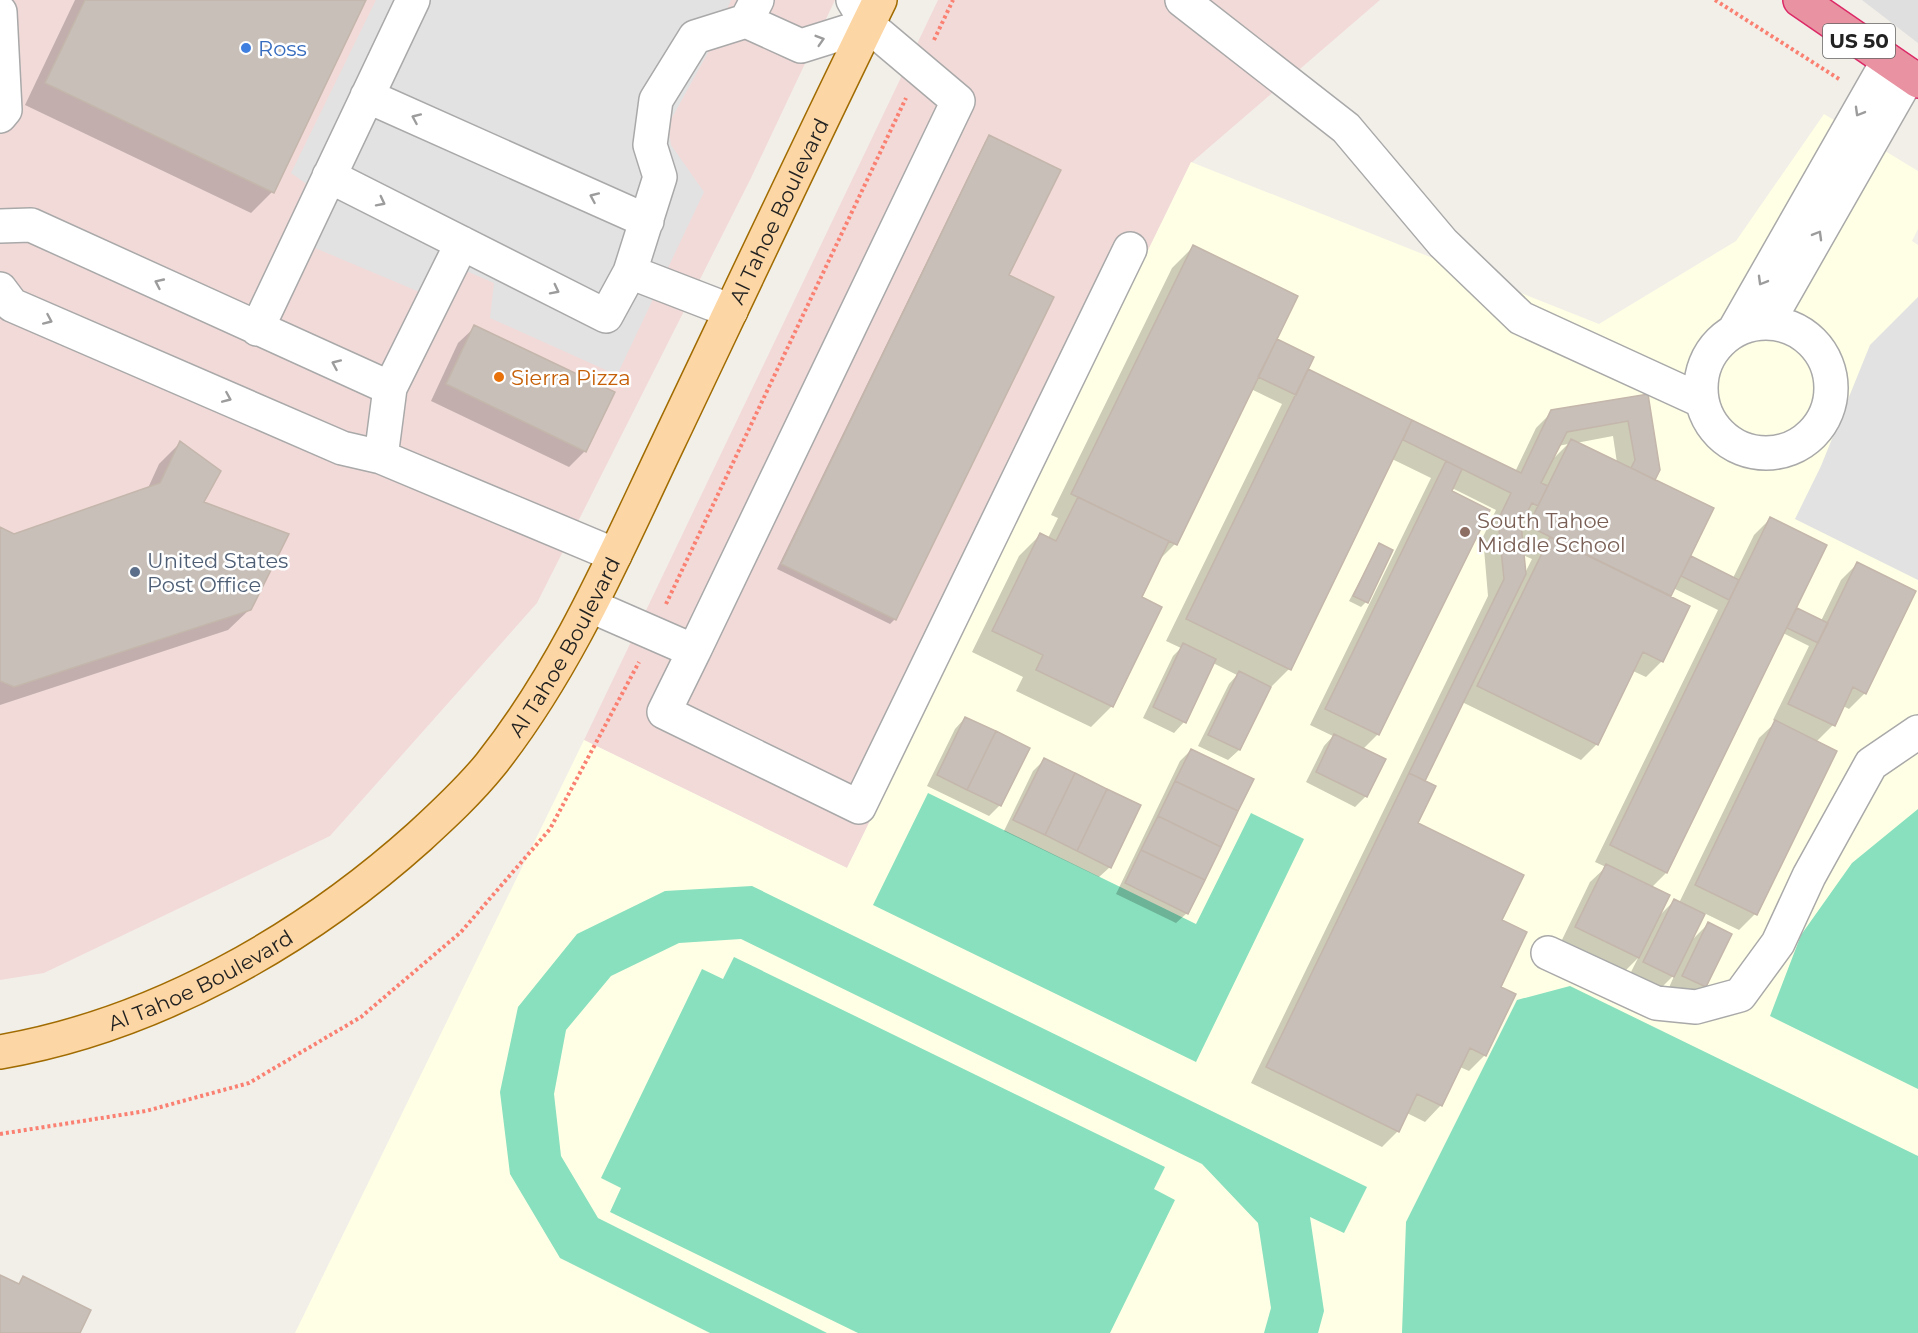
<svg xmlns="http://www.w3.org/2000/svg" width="1918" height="1333" font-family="Montserrat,sans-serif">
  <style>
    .residential { fill: #e0dfdf }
    .commercial { fill: #f2dad9 }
    .education { fill: #ffffe5 }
    .pitch { fill: #88e0be }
    .parking { fill: #e2e2e2 }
    .shadow { fill: #0003; fill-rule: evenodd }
    .building { fill: #c7bfb8; stroke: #c4b6ab; stroke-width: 1.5 }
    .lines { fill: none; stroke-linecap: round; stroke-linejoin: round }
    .minor-casing { stroke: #a9a9a9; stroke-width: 36 }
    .major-casing { stroke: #a06b00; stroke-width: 36 }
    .highway-casing { stroke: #dc2a67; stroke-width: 36 }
    .path { stroke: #fa8072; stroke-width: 4; stroke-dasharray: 3 3; stroke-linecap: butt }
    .minor { stroke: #fff; stroke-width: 33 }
    .major { stroke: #fcd6a4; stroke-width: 33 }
    .highway { stroke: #e892a2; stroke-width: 33 }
    .oneway { stroke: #9c9c9c }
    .shop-dot { fill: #3f7fe0; stroke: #fff; stroke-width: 2 }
    .food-dot { fill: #e8710a; stroke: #fff; stroke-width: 2 }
    .education-dot { fill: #8d6e63; stroke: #fff; stroke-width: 2 }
    .service-dot { fill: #5c6f8a; stroke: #fff; stroke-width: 2 }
    .labels { text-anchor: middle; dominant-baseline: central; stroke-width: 5; stroke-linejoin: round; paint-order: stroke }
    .shield { fill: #fff; stroke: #646464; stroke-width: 1.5 }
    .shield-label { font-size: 20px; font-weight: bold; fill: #222 }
    .shop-label { font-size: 21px; fill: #366cbe; stroke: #fff; text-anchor: start }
    .street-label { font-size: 21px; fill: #222; stroke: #fff }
    .food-label { font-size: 21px; fill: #c56008; stroke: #fff; text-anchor: start }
    .education-label { font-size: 21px; fill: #785e54; stroke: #fff; text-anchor: start }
    .service-label { font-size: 21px; fill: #4e5e75; stroke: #fff; text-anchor: start }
  </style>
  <rect width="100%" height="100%" fill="#f2efe9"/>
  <path class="residential" d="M1862,0H1918V43Z"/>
  <path class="commercial" d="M0,0H835L751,178L537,603L330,836L44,973L0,980Z
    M938,0H1380L1191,163L847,868L584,740Z"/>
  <path class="education" d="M1824,114L1918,171V229L1912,241L1918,245V1333H295L584,740L847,868L1191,162L1599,324L1736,241Z"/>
  <path class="pitch" d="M928,793L1196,924L1251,813L1304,839L1196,1062L873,905Z
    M1918,809V1089L1770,1016L1801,935L1852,863Z
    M752,886L1367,1187L1344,1233L1310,1217L1324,1311L1318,1333H1264L1271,1308L1258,1223L1202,1164L741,939L679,943L611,976L566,1030L554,1094L561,1156L598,1218L827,1333H710L560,1258L510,1174L500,1092L518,1007L577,934L665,891Z
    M734,957L1165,1167L1154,1189L1175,1200L1110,1333H858L610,1212L621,1188L601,1178L702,969L723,979Z
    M1570,986L1918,1156V1333H1402L1406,1222L1517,1000Z"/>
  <path class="parking" d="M376,0H731L711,47L668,125L671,145L704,192L617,375L490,318L494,283L464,270L448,304L289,237L315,190L291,173Z
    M1918,297V580L1795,519L1821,466L1870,345Z"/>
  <path class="shadow" d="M75,0H364L272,192L251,213L25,105Z
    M989,137L1007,276L895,619L890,624L777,569L985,142Z
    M1193,247L1275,340L1306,370L1515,472L1536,428L1552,412L1646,396L1653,481L1689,556L1733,578L1754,535L1770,519L1795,608L1821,621L1841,580L1857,564L1865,693L1849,709L1843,706L1833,725L1816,742L1755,914L1739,930L1704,913L1690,942L1708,924L1730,935L1705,987L1689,1003L1667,992L1675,974L1657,992L1628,978L1638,958L1622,974L1560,944L1590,882L1606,867L1595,862L1718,610L1673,588L1669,597L1662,661L1646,677L1633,671L1597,744L1581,760L1462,702L1423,782L1416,824L1500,921L1499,987L1485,1055L1469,1071L1460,1067L1441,1105L1425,1122L1407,1113L1398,1131L1382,1147L1251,1083L1488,596L1483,537L1496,510L1452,488L1378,734L1363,749L1366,796L1355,807L1306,782L1324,746L1333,736L1310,725L1431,478L1392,459L1289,669L1267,691L1239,750L1228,760L1198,746L1229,684L1237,675L1213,663L1184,722L1174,733L1143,718L1173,656L1181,648L1166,641L1282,404L1251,389L1175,544L1157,562L1140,598L1112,706L1091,727L1016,691L1023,677L972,652L1019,556L1040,535L1048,538L1058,518L1051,515L1172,268ZM1613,436L1617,463L1576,443ZM1568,444L1552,460L1558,446ZM1523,555L1532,559L1525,573ZM1783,633L1809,646L1773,720L1776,722L1759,738L1679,903L1674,901L1658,917L1651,888L1666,873Z
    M475,327L585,451L569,467L431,401L458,343Z
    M180,443L202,503L250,609L228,630L0,705V529L14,536L148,488L159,464Z
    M1379,545L1366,602L1361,607L1349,601Z
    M965,718L1000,805L989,816L927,786L955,729Z
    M1191,750L1187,913L1176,923L1116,894L1180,761Z
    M1044,760L1110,867L1099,877L1004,831L1033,771Z"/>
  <path class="building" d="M85,0H366L274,193L45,83Z
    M989,135L1061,170L1009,275L1054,297L896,620L781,564Z
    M1193,245L1298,296L1177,545L1071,494Z
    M474,325L615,392L586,452L446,384Z
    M1277,339L1314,357L1296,395L1258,377Z
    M1308,369L1412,420L1291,670L1186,619Z
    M1648,394L1660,470L1655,480L1631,468L1635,460L1628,421L1567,432L1541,483L1548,486L1538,506L1532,503L1521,524L1526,574L1425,781L1409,773L1504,579L1498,520L1511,493L1403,440L1412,420L1521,473L1551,410Z
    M1571,439L1714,508L1671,596L1528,526Z
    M180,441L221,471L204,502L289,534L251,610L14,687L0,681V527L14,534L160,483Z
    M1446,461L1462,469L1452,491L1490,510L1379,735L1325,709Z
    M1078,497L1169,541L1142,597L1162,607L1113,707L1036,670L1043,655L992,631L1040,533L1056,541Z
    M1770,517L1827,545L1667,873L1610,845Z
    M1550,537L1690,606L1663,662L1643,652L1598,745L1477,686Z
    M1379,543L1393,550L1368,603L1353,596Z
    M1691,556L1739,580L1729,600L1681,576Z
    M1857,562L1916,591L1866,694L1853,687L1835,726L1788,704Z
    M1797,608L1828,623L1818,643L1787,628Z
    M1183,643L1216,659L1186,723L1153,707Z
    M1239,671L1271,687L1240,750L1208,735Z
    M965,717L996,731L967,790L937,775Z
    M1775,720L1837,751L1757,915L1695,885Z
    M996,731L1030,748L1001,806L967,790Z
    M1334,734L1386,759L1367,797L1316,772Z
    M1191,749L1254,779L1238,811L1175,781Z
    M1044,758L1075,773L1045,835L1013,820Z
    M1075,773L1107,789L1077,851L1045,835Z
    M1409,773L1436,786L1418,823L1524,875L1502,920L1527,932L1501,987L1516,994L1486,1056L1470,1048L1442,1106L1417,1094L1399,1132L1266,1067Z
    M1175,781L1238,811L1221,847L1158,816Z
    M1107,789L1141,805L1111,868L1077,851Z
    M1158,816L1221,847L1205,880L1141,850Z
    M1141,850L1205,880L1188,914L1125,883Z
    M1606,864L1670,895L1639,958L1575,927Z
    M1674,899L1705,914L1674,977L1643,962Z
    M1708,922L1732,934L1706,987L1682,976Z
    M0,1275L19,1284L23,1276L91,1310L80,1333H0Z"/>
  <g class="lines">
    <g class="minor-casing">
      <path id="minor" d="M1182,0L1346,128L1443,243L1521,318L1702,401
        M0,12L5,110L0,116
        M746,21L801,46L868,25
        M367,96L647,221
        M329,176L606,316L630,272L660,177L650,145L656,100L695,37L746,21L757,0
        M0,226L31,225L390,388
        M630,272L731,311
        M0,289L12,305L342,448L381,457L615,555
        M1768,322L1909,75
        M1701 388a65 65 0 1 1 130 0a65 65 0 1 1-130 0Z
        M257,329L413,0
        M1734,331L1888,61
        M381,457L390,388L462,243
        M591,606L694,651L958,101L868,25L853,0
        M694,651L664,712L859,807L1130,249
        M1548,953L1656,1003L1696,1007L1740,995L1778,943L1809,876L1871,764L1918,732"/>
    </g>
    <g class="major-casing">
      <g id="major">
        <path id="s1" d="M0,1052C155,1025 303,941 419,837C443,815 469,791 490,765C567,668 615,554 668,443C738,296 808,147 880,0"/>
      </g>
    </g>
    <g class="highway-casing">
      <path id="highway" d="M1800,0L1918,81"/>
    </g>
    <path class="path" d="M1715,0L1839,79
      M934,40L953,0
      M666,604L906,98
      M0,1134L146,1111L249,1083L361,1017L461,932L550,829L639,662"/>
    <use href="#minor" class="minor"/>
    <use href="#major" class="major"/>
    <use href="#highway" class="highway"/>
  </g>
  <defs><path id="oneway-chevron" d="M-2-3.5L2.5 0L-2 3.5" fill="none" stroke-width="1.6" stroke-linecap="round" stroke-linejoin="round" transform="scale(1.5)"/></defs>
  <g class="oneway">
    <use href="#oneway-chevron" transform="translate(820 40) rotate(-17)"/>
    <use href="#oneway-chevron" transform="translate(1859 112) rotate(120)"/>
    <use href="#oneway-chevron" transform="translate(416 118) rotate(-156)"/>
    <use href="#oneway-chevron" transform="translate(594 197) rotate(-156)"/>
    <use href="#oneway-chevron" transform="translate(381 202) rotate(27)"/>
    <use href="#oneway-chevron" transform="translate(1818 235) rotate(-60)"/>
    <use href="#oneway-chevron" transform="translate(1762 281) rotate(120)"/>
    <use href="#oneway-chevron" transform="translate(159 283) rotate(-155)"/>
    <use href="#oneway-chevron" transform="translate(555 290) rotate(27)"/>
    <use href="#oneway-chevron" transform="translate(48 320) rotate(24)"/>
    <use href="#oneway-chevron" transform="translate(336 364) rotate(-156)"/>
    <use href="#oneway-chevron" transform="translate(227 398) rotate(23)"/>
  </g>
  <circle class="shop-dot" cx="246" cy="48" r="6"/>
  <circle class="food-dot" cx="499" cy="377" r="6"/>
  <circle class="education-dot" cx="1465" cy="532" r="6"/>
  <circle class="service-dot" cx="135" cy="572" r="6"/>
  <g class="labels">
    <rect class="shield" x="1823" y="24" width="72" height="34" rx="4.5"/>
    <g class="shield-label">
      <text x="1859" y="41">US 50</text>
    </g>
    <g class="shop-label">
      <text x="258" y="48">Ross</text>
    </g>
    <g class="street-label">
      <text stroke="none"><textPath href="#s1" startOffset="1204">Al Tahoe Boulevard</textPath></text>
      <text stroke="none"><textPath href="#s1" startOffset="718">Al Tahoe Boulevard</textPath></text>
      <text stroke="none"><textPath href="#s1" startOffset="214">Al Tahoe Boulevard</textPath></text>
    </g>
    <g class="food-label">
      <text x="511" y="377">Sierra Pizza</text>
    </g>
    <g class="education-label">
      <text x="1477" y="520">South Tahoe<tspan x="1477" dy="24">Middle School</tspan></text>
    </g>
    <g class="service-label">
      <text x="147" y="560">United States<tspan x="147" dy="24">Post Office</tspan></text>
    </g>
  </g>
</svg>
